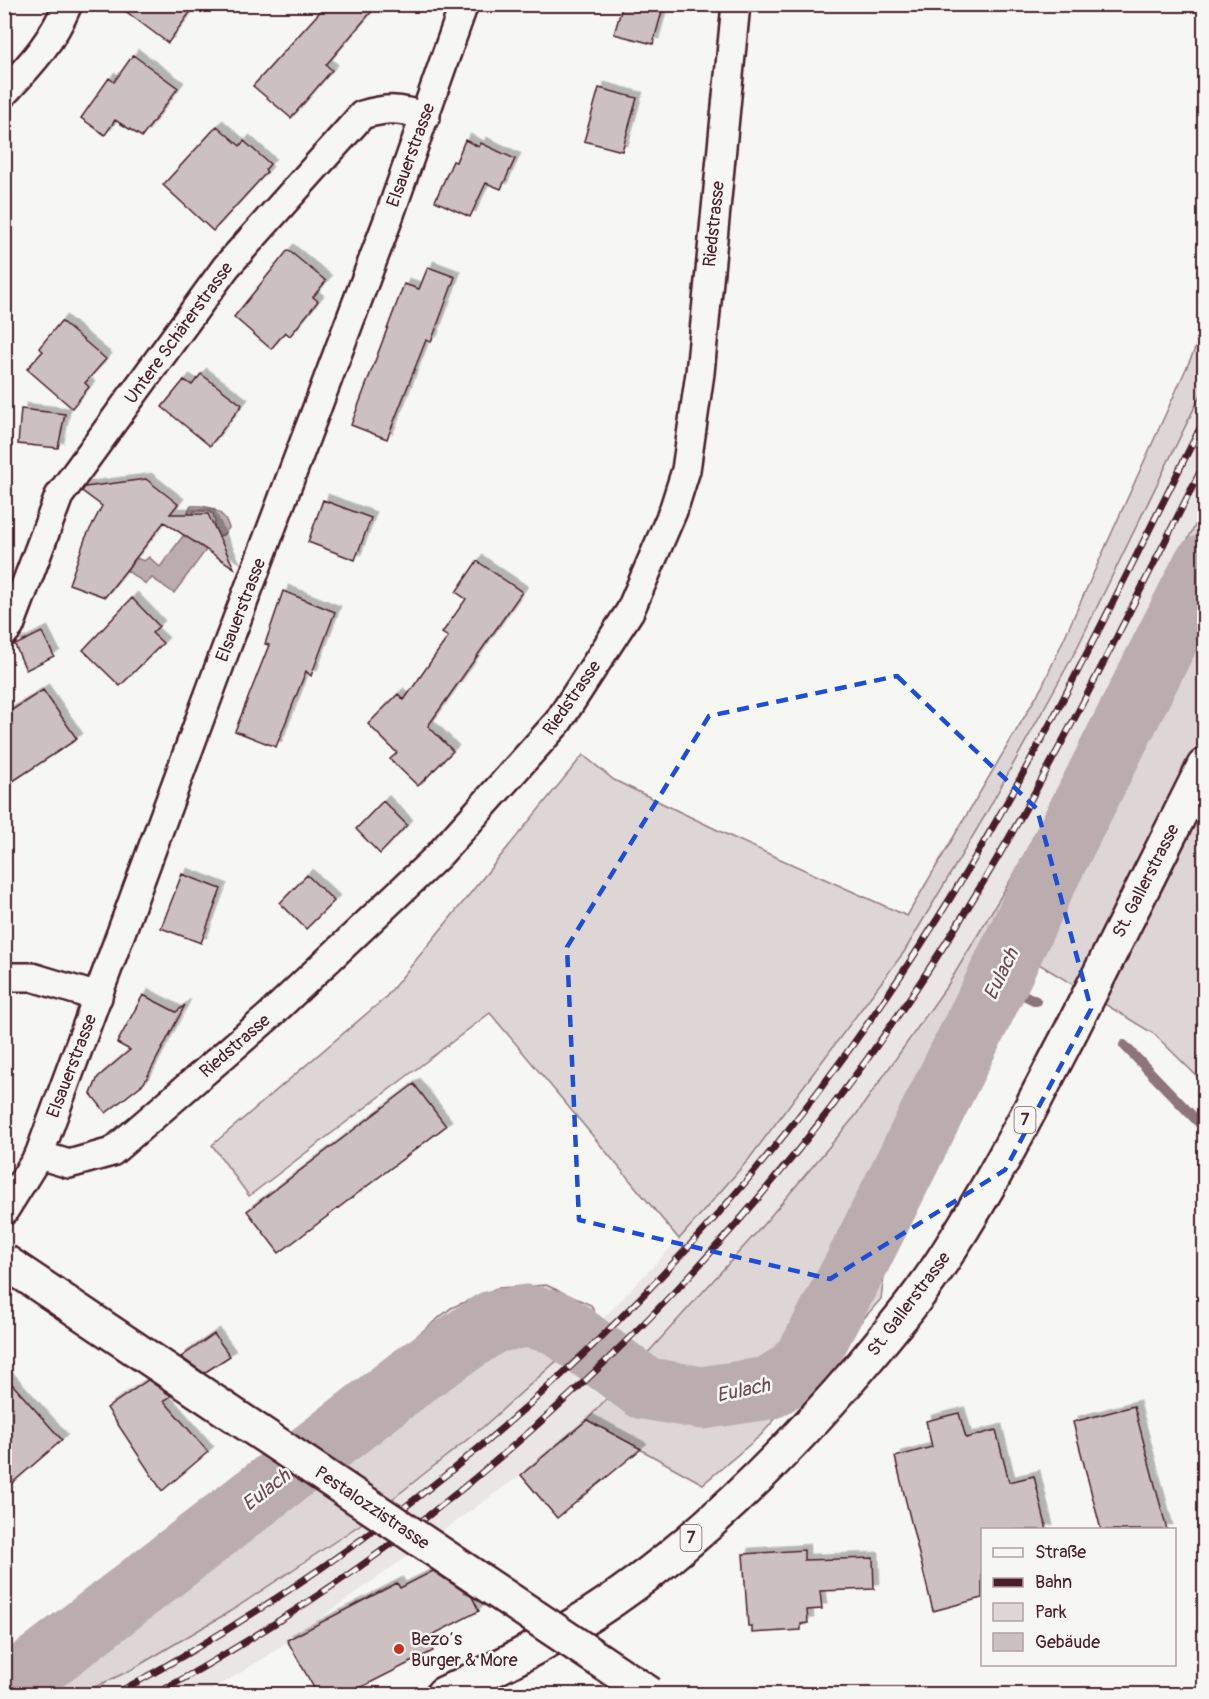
<svg xmlns="http://www.w3.org/2000/svg" width="1209" height="1699" font-family="Pangolin,sans-serif">
  <style>
    .built { fill: #e9e6e3 }
    .green { fill: #ddd6d5; stroke: #947a80; stroke-width: 1.5 }
    .water { fill: #bbadae; stroke: #8e747a; stroke-width: 1.5; fill-rule: evenodd }
    .lines { fill: none; stroke-linecap: round; stroke-linejoin: round }
    .stream { stroke: #8e747a; stroke-width: 10 }
    .river { stroke: #bbadae; stroke-width: 63 }
    .building { fill: #ccc1c0; stroke: #4a1f2b; stroke-width: 1.5; filter: url(#shadow) }
    .street-casing { stroke: #4a1f2b; stroke-width: 32 }
    .primary-casing { stroke: #4a1f2b; stroke-width: 38 }
    .street { stroke: #f6f6f2; stroke-width: 27 }
    .primary { stroke: #f6f6f2; stroke-width: 33 }
    .rail-casing { stroke: #4a1f2b; stroke-width: 7 }
    .rail { stroke: #f6f6f2; stroke-width: 4.5; stroke-dasharray: 14; stroke-linecap: butt }
    .secondary-bridge-casing { stroke: #4a1f2b; stroke-width: 38; stroke-linecap: butt }
    .secondary-bridge { stroke: #f6f6f2; stroke-width: 33 }
    .marked { fill: none; stroke: #1d4ed8; stroke-width: 4.5; stroke-dasharray: 12 8; stroke-linejoin: round }
    .poi-dot { fill: #c8321e; stroke: #f6f6f2; stroke-width: 2 }
    .labels { text-anchor: middle; dominant-baseline: central; stroke-width: 5; stroke-linejoin: round; paint-order: stroke }
    .shield { fill: #f6f6f2; stroke: #7e6067; stroke-width: 1.5 }
    .shield-label { font-size: 16px; font-weight: bold; fill: #4a1f2b }
    .street-label { font-size: 18px; fill: #4a1f2b; stroke: #f6f6f2 }
    .poi-label { font-size: 18px; fill: #4a1f2b; stroke: #f6f6f2; text-anchor: start }
    .water-label { font-size: 20px; font-style: italic; fill: #6c4a52; stroke: #f6f6f2 }
  </style>
  <defs>
    <filter id="shadow"><feDropShadow dx="5.5" dy="-5.5" stdDeviation="0" flood-color="#0004"/></filter>
  </defs>
  <rect width="100%" height="100%" fill="#f6f6f2"/>
  <filter id="ink" filterUnits="userSpaceOnUse"><feTurbulence type="fractalNoise" baseFrequency=".0167" numOctaves="2"/><feDisplacementMap in="SourceGraphic" scale="12" xChannelSelector="R" yChannelSelector="G"/><feConvolveMatrix kernelMatrix="1 2 1 2 8 2 1 2 1" color-interpolation-filters="sRGB"/></filter>
  <g filter="url(#ink)">
    <path class="built" d="M1204,388V508L1031,846L949,983L856,1115L757,1232L587,1420L521,1475L266,1657L205,1694H80L131,1670L234,1609L362,1524L483,1427L599,1323L679,1239L749,1159L904,952L983,819L1075,652Z"/>
    <path class="green" d="M1204,329V388L1075,652L983,819L904,952L749,1159L679,1239L490,1013L249,1196L212,1145L385,998L583,755L614,780L736,839L907,916L1042,687Z
      M1204,508V1083L1154,1034L1026,956L887,1254L881,1299L761,1435L703,1484L587,1420L757,1232L856,1115L949,983L1031,846Z
      M546,1285L591,1305L599,1323L483,1427L361,1524L234,1609L131,1670L80,1694H5V1676L155,1560L150,1553L312,1429L314,1420L451,1308L497,1288Z"/>
    <path class="water" d="M191,506C207,505 225,510 229,528L223,535L195,542L206,550L174,593L152,578L146,584L126,570L132,561L136,558L144,561L149,557L160,567L183,536L187,538L190,533C187,523 185,514 191,506ZM194,511H207L213,514L215,522L212,531L193,517Z"/>
    <g class="lines">
      <path class="stream" d="M997,982L1036,1001
        M1124,1045L1204,1128"/>
      <path class="river" d="M4,1692L417,1373L492,1322L527,1316L557,1323L644,1388L702,1398L769,1388L793,1373L809,1354L855,1267L997,982L1043,885L1204,566"/>
    </g>
    <path class="building" d="M116,4H196L168,43Z
      M327,4H378L326,65L332,70L291,118L253,86Z
      M623,4H664L653,44L614,34Z
      M133,55L178,88L142,137L115,120L105,135L81,118L109,78L114,82Z
      M599,88L637,98L622,151L584,141Z
      M217,126L240,146L244,141L270,164L265,170L267,172L213,231L163,185Z
      M465,140L479,147L481,143L515,159L501,189L486,183L470,217L435,201L453,161L456,162Z
      M288,250L326,281L313,297L318,301L290,336L285,332L271,349L234,317Z
      M428,267L455,277L431,342L426,340L387,439L351,425L404,284L419,289Z
      M61,321L106,359L85,383L89,387L72,408L27,369L43,351L39,348Z
      M201,374L242,405L210,446L162,407L184,380L192,385Z
      M21,409L65,414L58,448L18,444Z
      M146,479L178,504L170,514H208L234,568L164,522L105,597L69,584L85,539L102,506L82,491L85,487Z
      M323,500L371,518L355,560L308,542Z
      M477,561L522,592L428,726L453,751L418,786L390,759L397,753L368,724L398,694L404,700L448,637L442,633L466,599L456,592Z
      M283,591L335,612L311,676L306,671L276,747L235,731L269,645L265,644Z
      M132,598L159,626L152,633L163,643L120,686L83,650Z
      M42,632L54,656L26,670L15,645Z
      M43,690L77,739L4,787V715Z
      M383,801L407,825L380,854L356,829Z
      M182,874L221,889L201,943L161,928Z
      M307,875L334,901L306,929L280,903Z
      M143,995L176,1012L185,1005L144,1083L106,1113L91,1094L98,1077L130,1050L117,1043Z
      M414,1084L446,1126L279,1253L247,1211Z
      M214,1334L230,1356L204,1373L181,1357Z
      M4,1375L62,1440L4,1490Z
      M148,1380L171,1396L164,1401L208,1452L162,1491L107,1408Z
      M1134,1406L1167,1530H1101L1073,1422Z
      M959,1413L966,1438L996,1430L1009,1482L1034,1476L1047,1530H982V1598L933,1611L895,1457L932,1447L926,1421Z
      M587,1420L641,1449L557,1518L521,1475Z
      M804,1550V1560L873,1558L874,1589L820,1591L822,1609L807,1610L808,1623L801,1624V1630L752,1633V1626H748L743,1554Z
      M433,1571L472,1597L479,1611L426,1638L433,1651L346,1695H318L287,1640L397,1583L400,1588Z"/>
    <g class="lines">
      <g class="street-casing">
        <path id="street" d="M4,93C31,64 52,42 68,4
          M4,633L10,626L59,496L226,267L362,115C389,107 400,109 426,116
          M4,977H32L98,997
          M39,1155L69,1164L112,1152L268,1017L438,856L558,722L630,611L673,511L686,470L700,373L736,4
          M4,1211L39,1155L225,651L388,220L464,4"/>
      </g>
      <g class="primary-casing">
        <path id="primary" d="M443,1694C488,1673 532,1651 574,1625C683,1559 780,1461 862,1365C892,1329 923,1292 948,1252C994,1181 1032,1106 1071,1031C1116,942 1160,854 1204,766"/>
      </g>
      <use href="#street" class="street"/>
      <use href="#primary" class="primary"/>
      <g class="rail-casing">
        <path id="rail" d="M115,1694C439,1520 707,1270 909,963C1023,791 1112,604 1204,420
          M156,1694C247,1643 336,1587 419,1523C618,1369 790,1182 927,972C1033,811 1117,636 1204,464"/>
      </g>
      <use href="#rail" class="rail"/>
      <g class="secondary-bridge-casing">
        <path id="secondary-bridge" d="M4,1261L650,1694"/>
      </g>
      <use href="#secondary-bridge" class="secondary-bridge"/>
    </g>
  </g>
  <path class="marked" d="M897,676L1037,809L1091,1009L1005,1170L830,1279L579,1220L567,947L709,716Z"/>
  <circle class="poi-dot" cx="399" cy="1649" r="6"/>
  <g class="labels">
    <g class="shield">
      <rect x="1014.5" y="1107" width="21" height="26" rx="4.5"/>
      <rect x="680.5" y="1525" width="21" height="26" rx="4.5"/>
    </g>
    <g class="shield-label">
      <text x="1025" y="1120">7</text>
      <text x="691" y="1538">7</text>
    </g>
    <g class="street-label">
      <text transform="translate(411 155) rotate(-70)">Elsauerstrasse</text>
      <text transform="translate(714 224) rotate(-84)">Riedstrasse</text>
      <text transform="translate(179 333) rotate(-54)">Untere Schärerstrasse</text>
      <text transform="translate(241 610) rotate(-69)">Elsauerstrasse</text>
      <text transform="translate(572 698) rotate(-55)">Riedstrasse</text>
      <text transform="translate(1146 881) rotate(-63)">St. Gallerstrasse</text>
      <text transform="translate(235 1046) rotate(-41)">Riedstrasse</text>
      <text transform="translate(72 1066) rotate(-69)">Elsauerstrasse</text>
      <text transform="translate(909 1304) rotate(-53)">St. Gallerstrasse</text>
      <text transform="translate(372 1508) rotate(34)">Pestalozzistrasse</text>
    </g>
    <g class="poi-label">
      <text x="411" y="1639">Bezo‘s<tspan x="411" dy="21">Burger &amp; More</tspan></text>
    </g>
    <g class="water-label">
      <text transform="translate(1001 974) rotate(-64)">Eulach</text>
      <text transform="translate(743 1390) rotate(-12)">Eulach</text>
      <text transform="translate(266 1490) rotate(-38)">Eulach</text>
    </g>
  </g>
  <rect width="1209" height="1699" fill="none" stroke="#f6f6f2" stroke-width="24"/>
  <rect x="12" y="12" width="1185" height="1675" fill="none" stroke="#4a1f2b" stroke-width="2" filter="url(#ink)"/>
  <rect x="981" y="1528" width="195" height="138" fill="#f6f6f2" stroke="#b1a0a2" stroke-width="1.5"/>
  <rect x="993" y="1548" width="30" height="9" fill="#f6f6f2" stroke="#b1a0a2" stroke-width="1.5"/>
  <text x="1035" y="1558" font-size="18" fill="#4a1f2b">Straße</text>
  <rect x="993" y="1578" width="30" height="9" fill="#4a1f2b" stroke="#b1a0a2" stroke-width="1.5"/>
  <text x="1035" y="1588" font-size="18" fill="#4a1f2b">Bahn</text>
  <rect x="993" y="1603" width="30" height="18" fill="#ddd6d5" stroke="#b1a0a2" stroke-width="1.5"/>
  <text x="1035" y="1618" font-size="18" fill="#4a1f2b">Park</text>
  <rect x="993" y="1633" width="30" height="18" fill="#ccc1c0" stroke="#b1a0a2" stroke-width="1.5"/>
  <text x="1035" y="1648" font-size="18" fill="#4a1f2b">Gebäude</text>
</svg>
